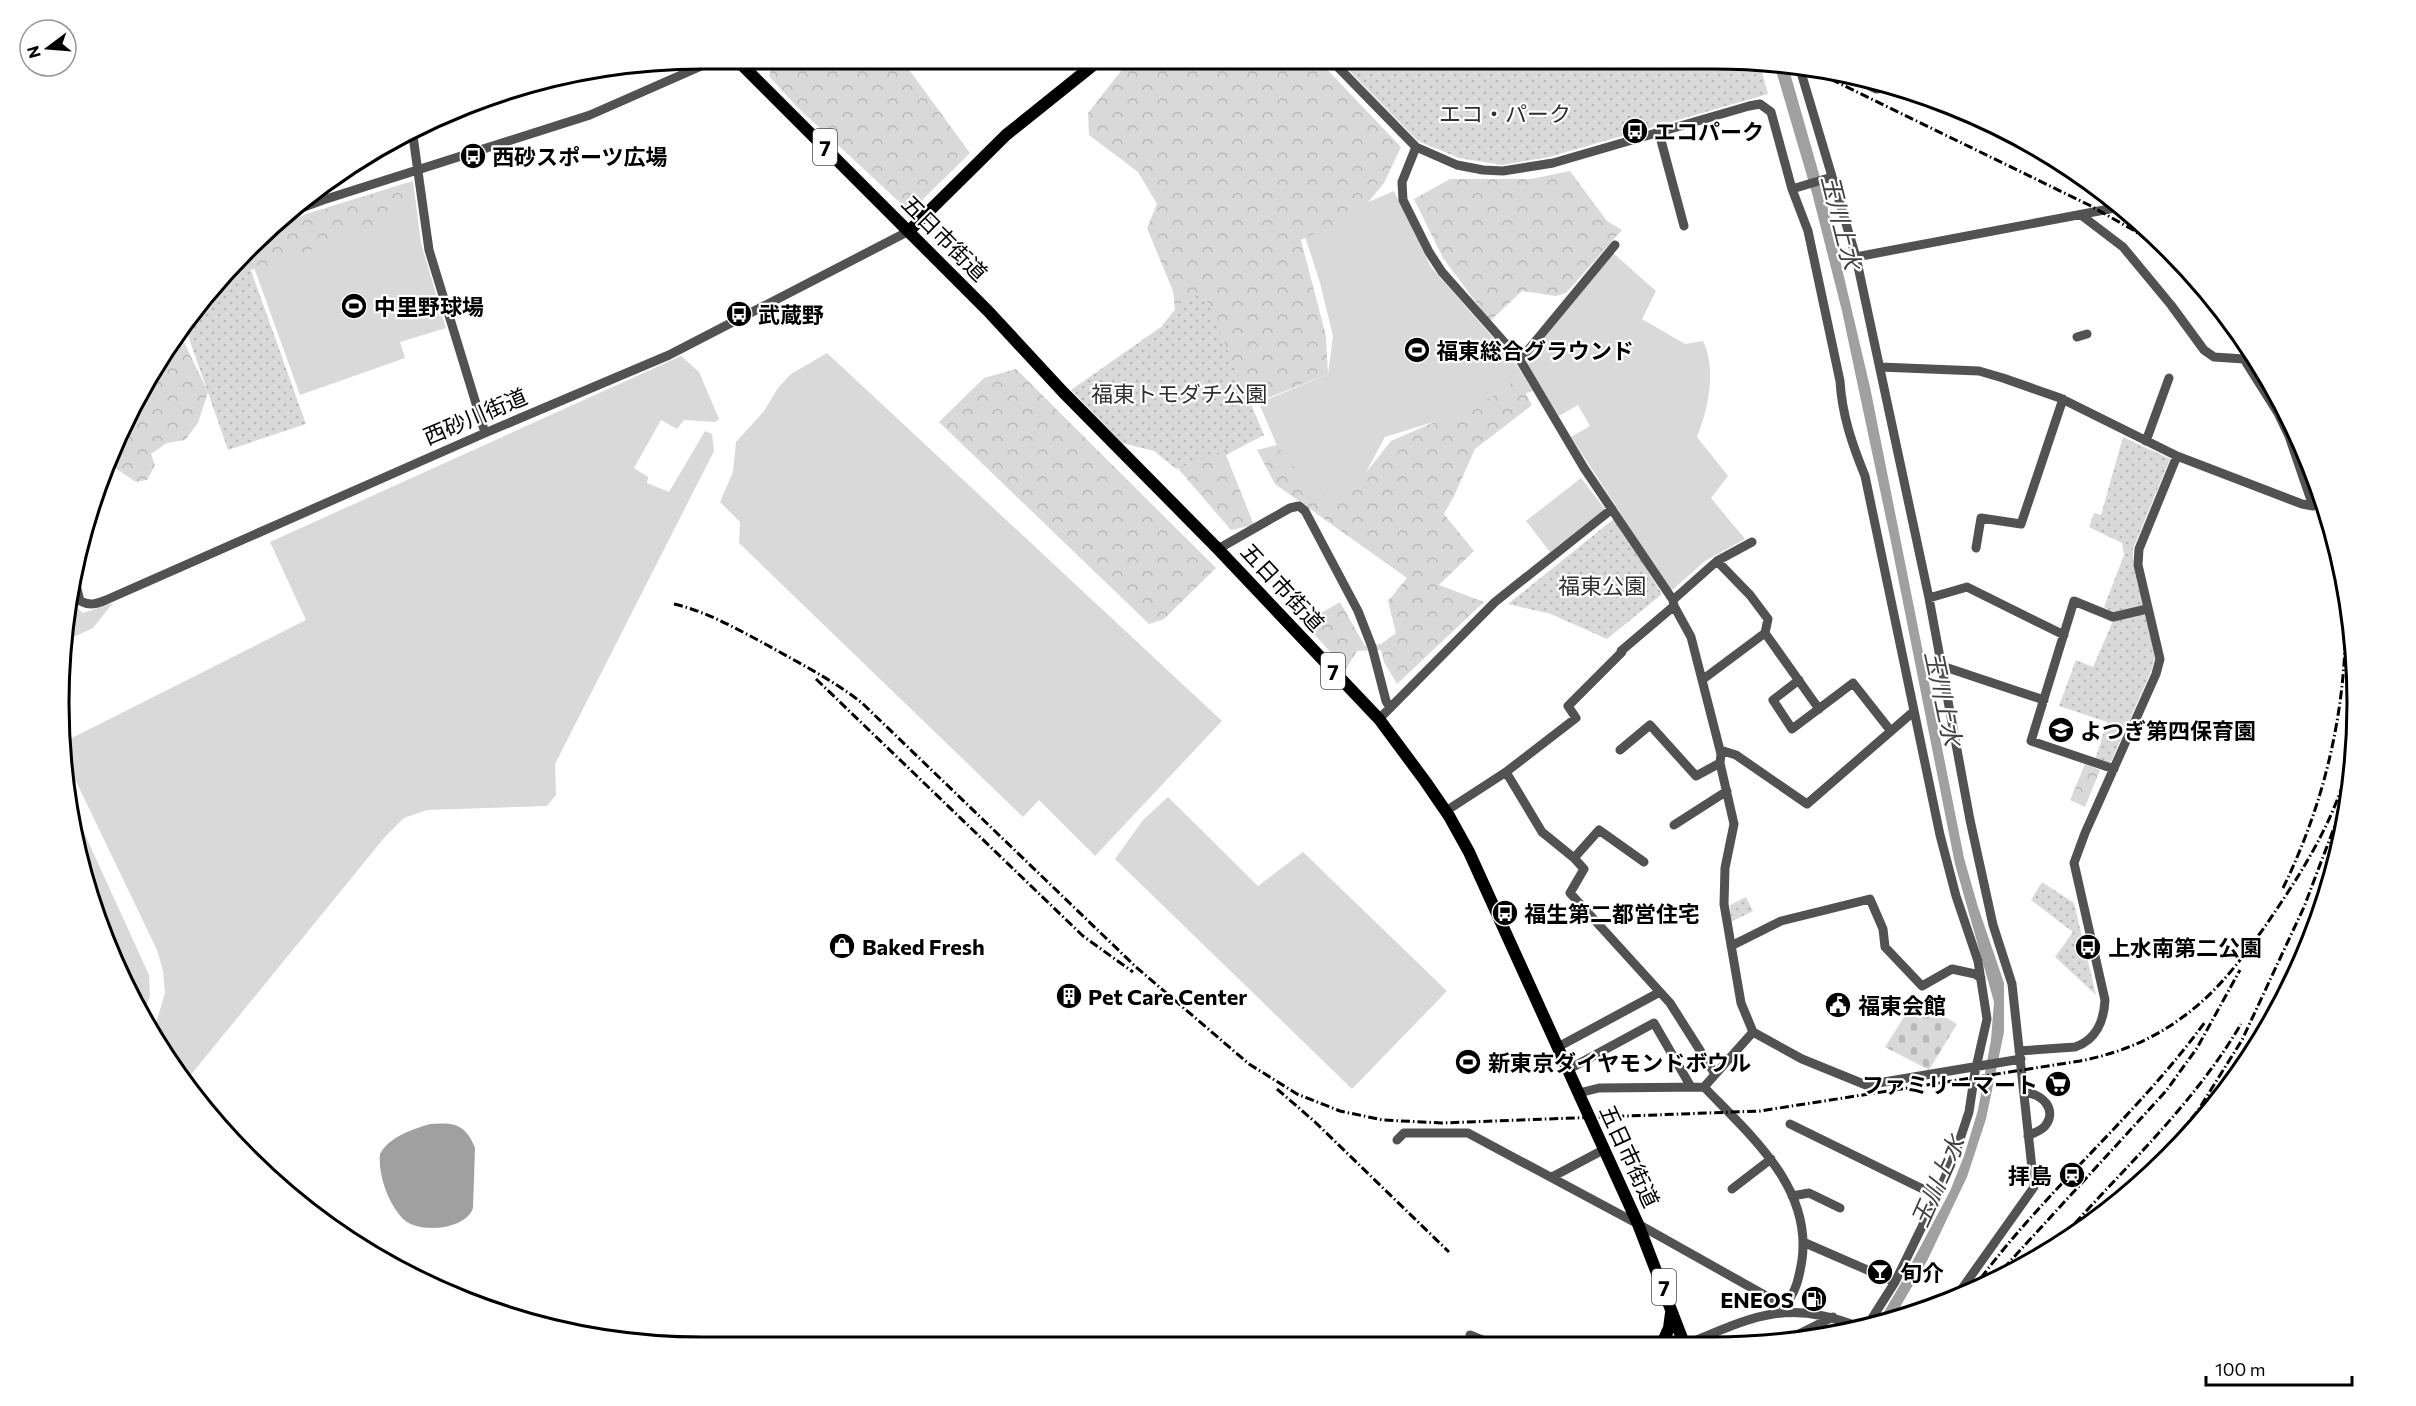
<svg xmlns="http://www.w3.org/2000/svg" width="2416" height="1406" font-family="Commissioner,'Noto Sans JP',sans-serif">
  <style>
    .grass { fill: #d9d9d9 }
    .forest { fill: url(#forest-crowns) }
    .cemetery { fill: url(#cemetery-stones) }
    .park { fill: url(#park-dots) }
    .water { fill: #a0a0a0 }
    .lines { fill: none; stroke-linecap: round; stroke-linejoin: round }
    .minor { stroke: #525252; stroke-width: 9 }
    .major { stroke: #000; stroke-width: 12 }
    .rail { stroke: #000; stroke-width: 3; stroke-dasharray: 9 3 1.5 3; stroke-linecap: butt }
    .labels { text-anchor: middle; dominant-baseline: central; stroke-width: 4.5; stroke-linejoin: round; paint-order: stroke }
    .shield { fill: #fff; stroke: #4c4c4c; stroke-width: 1.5 }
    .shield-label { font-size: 21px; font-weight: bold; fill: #000 }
    .park-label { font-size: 22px; fill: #303030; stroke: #fff }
    .poi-label { font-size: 22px; font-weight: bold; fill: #000; stroke: #fff; text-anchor: start }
    .street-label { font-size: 22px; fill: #000; stroke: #fff }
    .water-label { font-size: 24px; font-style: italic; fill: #414141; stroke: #fff }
    .rim { fill: none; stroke: #000; stroke-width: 3 }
  </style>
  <defs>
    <pattern id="forest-crowns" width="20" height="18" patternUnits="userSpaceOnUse" patternTransform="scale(1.5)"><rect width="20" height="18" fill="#d9d9d9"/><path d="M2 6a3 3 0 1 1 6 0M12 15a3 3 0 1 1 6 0" fill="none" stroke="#b8b8b8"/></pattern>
    <pattern id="cemetery-stones" width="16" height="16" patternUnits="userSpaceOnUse" patternTransform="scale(1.5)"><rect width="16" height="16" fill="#d9d9d9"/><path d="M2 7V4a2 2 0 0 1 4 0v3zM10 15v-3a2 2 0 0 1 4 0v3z" fill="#b8b8b8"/></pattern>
    <pattern id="park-dots" width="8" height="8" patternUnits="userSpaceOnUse" patternTransform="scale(1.5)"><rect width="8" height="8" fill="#d9d9d9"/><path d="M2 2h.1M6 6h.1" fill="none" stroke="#b8b8b8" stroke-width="1.8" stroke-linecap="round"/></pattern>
  </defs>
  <rect width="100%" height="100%" fill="#fff"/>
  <path class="grass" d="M413,181L421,243L446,328L400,342L405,358L300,395L248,251L276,228L306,214Z
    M1394,191L1431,267L1516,364L1533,391L1385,437L1344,513L1288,472L1259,403L1328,374L1333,336L1320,283L1303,230Z
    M1613,253L1656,291L1642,319L1685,344L1703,341C1717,370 1708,409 1697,437L1728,476L1711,498L1745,539L1705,561L1671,591L1571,437L1590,426L1578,405L1559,416L1525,362Z
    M827,353L1222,721L1095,856L1039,800L1023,817L739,543L740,522L720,502L733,472L736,442L764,411L778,388L791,374Z
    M681,356L699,372L719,419L715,422L684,420L677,429L661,420L634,468L648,477L647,483L669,492L705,431L712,434L714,451L555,764L556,795L547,806L427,810L404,818L384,838L185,1082L151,1033L154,1030L165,993L163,971L157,950L61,750L60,744L306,620L270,542Z
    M1581,478L1605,509L1550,552L1526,521Z
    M71,582L74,605L83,613L113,603L93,628L63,642L64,619Z
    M67,795L149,975L150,996L142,1020L107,949L71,829Z
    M1168,797L1258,886L1303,852L1447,991L1352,1089L1115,859L1143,820Z"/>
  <path class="forest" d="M1128,62H1320L1401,147L1384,183L1360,212L1301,240L1326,336L1328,374L1251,405L1264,435L1226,455L1254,525L1231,530L1162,450L1176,320L1173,291L1147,228L1157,204L1138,172L1089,135L1088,113Z
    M904,63L970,153L910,212L797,107L769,76L773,64Z
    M1570,171L1607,221L1622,230L1566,293L1556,296L1522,291L1490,321L1443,258L1414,199L1450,179H1531Z
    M406,183L416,202L381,224L364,227L351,217L335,240L278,263L233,274L182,338L208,392L198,423L185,440L167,443L151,454L155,465L147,480L136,482L112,466L109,461L125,418L167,345L247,248L269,228Z
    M1016,369L1216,568L1164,619L1149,624L939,422L984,378Z
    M1517,377L1532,405L1475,449L1454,496L1444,514L1474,551L1439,585L1484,602L1397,684L1384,662L1381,650L1357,651L1346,669L1304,623L1340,602L1365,646L1381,644L1396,633L1388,601L1407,578L1275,484L1257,450L1277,445L1311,488L1341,504L1391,441L1503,392Z
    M2085,764L2100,770L2085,807L2070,800Z"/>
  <path class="cemetery" d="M1915,1000L1957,1024L1929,1070L1885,1047Z"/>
  <path class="park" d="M1755,60L1759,61L1768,94L1549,157L1502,165L1459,158L1418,141L1340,61Z
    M245,254L306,424L228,450L184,324L233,265Z
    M1203,292L1264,435L1176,469L1154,451L1122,443L1071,390L1161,327L1181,302Z
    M2123,437L2170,459L2133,549V564L2155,658L2152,669L2110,764L2095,760L2107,722L2059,706L2076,660L2093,667L2116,614L2104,607L2124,555L2122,543L2089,527L2094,513L2101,515Z
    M1615,518L1662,594L1607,639L1551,614L1508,604Z
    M2042,882L2074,903L2096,995L2055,957L2073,932L2031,900Z
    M1746,897L1753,911L1731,922L1730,905Z"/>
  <path class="water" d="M1774,64L1788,66L1823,188L1870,387L1964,858L1978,907L2004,983V1032L1986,1119L1967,1177L1927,1261L1893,1319L1878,1322L1900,1285L1950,1191L1964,1156L1978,1110L1991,1040L1994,1002L1955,864L1890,537L1842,311L1812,193Z
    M430,1124C454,1122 466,1124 475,1148L473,1208C466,1230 419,1234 403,1219C388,1203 378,1175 380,1154C389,1137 413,1129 430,1124Z"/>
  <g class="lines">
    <path class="minor" d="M1332,61L1416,147L1457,165L1483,170L1503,171L1553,163L1749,106L1760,104L1771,112L1792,189L1808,231L1840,381C1842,415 1852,444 1865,476L1940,835L1956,896L1978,961L1987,1019L1975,1072L1969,1112L1955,1154L1937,1196L1895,1282L1869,1323
      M1800,69L1856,257L1929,598L1970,820L1993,925L2012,984L2034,1187L1956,1297
      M1860,81L1876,89L1891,87
      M412,129L429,250L485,433
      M1659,133L1684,226
      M1416,147L1402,182L1403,200L1429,252L1442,272L1520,360L1584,468L1673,600L1674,606L1691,637L1721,754L1720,763L1734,824L1725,868L1724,904L1741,1003L1753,1032
      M1792,189L1832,177
      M285,214L323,200L590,115L706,64
      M2081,215L2123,247L2171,305L2204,350L2214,357L2244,359L2278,413L2289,436L2313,506
      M1856,257L2120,207
      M2077,337L2087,334
      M1520,360L1615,245
      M1880,367L1979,371L2003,378L2060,398L2177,456L2302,504L2313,506L2323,503
      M2146,441L2169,378
      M1976,548L1981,518L2021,524L2063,399
      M1218,549L1290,508L1299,506L1305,511L1358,611L1372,647L1386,701L1390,708
      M1717,561L1752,542
      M74,568L76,585L80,601C90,606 96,604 106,600L485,433L669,355L909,231
      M1929,598L1967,587L2064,635
      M1673,600L1717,561L1750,595L1768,619L1765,633L1702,680
      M1765,633L1819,709
      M1621,651L1674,606
      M1942,666L2044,700
      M1799,680L1773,700L1792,729L1853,683L1890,730
      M1379,719L1495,602L1612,509
      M1620,750L1650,725L1696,776L1720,763
      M1720,750L1736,755L1807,804L1913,712
      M2114,769L2031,741L2074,601L2113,617L2147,609
      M1506,772L1542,832L1574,858
      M1446,811L1506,772L1576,718L1568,706L1622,652
      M1674,825L1727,791
      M1644,862L1599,830L1574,858L1584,869L1570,893L1670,1003L1715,1074
      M1731,946L1781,921L1870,899L1883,929L1885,947L1922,986L1952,969L1975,974L1981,978
      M1753,1032L1802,1059L1866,1085L2021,1059
      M1558,1047L1660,992
      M2019,1051L2075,1047C2096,1040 2104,1021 2105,1000L2074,863L2085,833L2156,674L2160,659L2138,565L2139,549L2177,456
      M1569,1069L1654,1023L1691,1087
      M1704,1087L1753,1032
      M1579,1093L1599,1088L1704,1087C1750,1135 1812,1187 1802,1260C1799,1278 1796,1293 1784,1306
      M2025,1093C2042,1093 2058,1110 2045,1126C2041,1131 2033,1133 2028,1136
      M1790,1124L1937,1196
      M1397,1140L1404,1133H1468L1638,1224L1784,1306L1790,1313
      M1552,1177L1603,1150
      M1732,1189L1771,1159
      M1792,1196L1809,1193L1840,1208
      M1803,1242L1895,1282
      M1470,1335L1497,1346
      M1787,1340L1833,1317
      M1685,1345C1750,1318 1785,1298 1856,1326"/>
    <path class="major" d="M741,64L988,311L1063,392L1218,549L1379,719L1425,781L1449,816L1469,852L1638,1224L1685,1346
      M909,231L1006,135L1097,62
      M1661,1346L1669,1328L1671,1313"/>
    <path class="rail" d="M1816,72L2089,205L2135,231L2187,270
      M674,604C708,612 737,629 767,645C799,663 833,680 862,703L1136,967L1249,1064L1297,1094L1340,1111L1383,1120L1442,1123L1760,1111L2080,1061C2116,1054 2150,1041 2180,1019C2216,994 2241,960 2266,925C2305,868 2337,817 2353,750
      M816,679L1083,936L1133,972
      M2283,888C2331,790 2352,683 2344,574
      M1277,1089L1315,1122L1449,1252
      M2138,1182L2197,1112L2242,1040L2304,907L2337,820
      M2053,1248C2117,1174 2191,1109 2241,1024
      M1981,1278C2049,1187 2138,1114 2205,1022
      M1992,1281L2166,1091L2197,1048L2240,970"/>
  </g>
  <defs>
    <g id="bus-disc" transform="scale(1.35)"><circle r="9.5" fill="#000" stroke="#fff"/><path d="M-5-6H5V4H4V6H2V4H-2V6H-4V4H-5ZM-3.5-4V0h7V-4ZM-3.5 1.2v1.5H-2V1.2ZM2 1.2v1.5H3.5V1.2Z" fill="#fff"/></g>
    <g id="stadium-disc" transform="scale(1.35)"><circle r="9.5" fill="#000" stroke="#fff"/><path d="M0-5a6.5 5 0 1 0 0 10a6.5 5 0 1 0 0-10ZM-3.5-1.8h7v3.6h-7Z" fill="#fff"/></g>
    <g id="school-disc" transform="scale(1.35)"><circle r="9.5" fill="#000" stroke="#fff"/><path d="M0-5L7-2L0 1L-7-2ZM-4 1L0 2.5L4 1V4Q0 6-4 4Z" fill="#fff"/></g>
    <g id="shop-disc" transform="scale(1.35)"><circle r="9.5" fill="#000" stroke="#fff"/><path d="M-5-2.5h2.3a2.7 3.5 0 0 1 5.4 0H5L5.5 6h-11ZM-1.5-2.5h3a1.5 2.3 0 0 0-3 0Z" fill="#fff"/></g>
    <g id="building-disc" transform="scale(1.35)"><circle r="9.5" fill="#000" stroke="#fff"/><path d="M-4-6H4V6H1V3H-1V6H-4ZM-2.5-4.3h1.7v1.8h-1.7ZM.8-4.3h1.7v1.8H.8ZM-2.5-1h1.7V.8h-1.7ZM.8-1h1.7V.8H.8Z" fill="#fff"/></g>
    <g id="civic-disc" transform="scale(1.35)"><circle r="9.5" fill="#000" stroke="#fff"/><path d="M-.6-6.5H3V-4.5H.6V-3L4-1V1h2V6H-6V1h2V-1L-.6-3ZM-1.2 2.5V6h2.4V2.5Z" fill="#fff"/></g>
    <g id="supermarket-disc" transform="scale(1.35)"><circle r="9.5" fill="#000" stroke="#fff"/><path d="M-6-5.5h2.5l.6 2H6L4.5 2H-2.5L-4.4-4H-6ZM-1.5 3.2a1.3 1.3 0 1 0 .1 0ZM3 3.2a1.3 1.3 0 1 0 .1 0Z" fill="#fff"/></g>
    <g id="station-disc" transform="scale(1.35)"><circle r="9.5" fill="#000" stroke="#fff"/><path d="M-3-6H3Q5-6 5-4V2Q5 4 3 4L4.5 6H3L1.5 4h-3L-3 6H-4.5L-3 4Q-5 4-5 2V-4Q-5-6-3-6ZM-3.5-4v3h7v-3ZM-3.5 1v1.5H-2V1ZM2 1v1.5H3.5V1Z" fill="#fff"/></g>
    <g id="bar-disc" transform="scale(1.35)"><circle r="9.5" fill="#000" stroke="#fff"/><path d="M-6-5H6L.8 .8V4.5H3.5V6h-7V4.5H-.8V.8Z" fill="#fff"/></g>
    <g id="fuel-disc" transform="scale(1.35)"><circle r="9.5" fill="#000" stroke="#fff"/><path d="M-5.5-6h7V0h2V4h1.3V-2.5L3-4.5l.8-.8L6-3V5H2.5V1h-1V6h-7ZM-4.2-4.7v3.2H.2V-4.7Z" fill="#fff"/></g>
  </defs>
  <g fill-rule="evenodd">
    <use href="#bus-disc" x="1635" y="131"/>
    <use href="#bus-disc" x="473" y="156"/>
    <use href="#stadium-disc" x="354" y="306"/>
    <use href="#bus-disc" x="739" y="314"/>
    <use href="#stadium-disc" x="1417" y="350"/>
    <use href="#school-disc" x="2061" y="730"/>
    <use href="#bus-disc" x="1505" y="913"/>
    <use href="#shop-disc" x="842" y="946"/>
    <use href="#bus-disc" x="2088" y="947"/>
    <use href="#building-disc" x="1069" y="996"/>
    <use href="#civic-disc" x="1838" y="1005"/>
    <use href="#stadium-disc" x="1468" y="1062"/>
    <use href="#supermarket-disc" x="2058" y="1084"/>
    <use href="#station-disc" x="2072" y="1175"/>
    <use href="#bar-disc" x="1880" y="1272"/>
    <use href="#fuel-disc" x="1814" y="1299"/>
  </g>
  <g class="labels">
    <g class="shield">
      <rect x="813" y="129" width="24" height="36" rx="4.5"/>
      <rect x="1321" y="653" width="24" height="36" rx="4.5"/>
      <rect x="1652" y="1269" width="24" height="36" rx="4.5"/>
    </g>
    <g class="shield-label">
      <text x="825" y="147">7</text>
      <text x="1333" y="671">7</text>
      <text x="1664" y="1287">7</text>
    </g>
    <g class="park-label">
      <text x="1505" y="113">エコ・パーク</text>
      <text x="1179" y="393">福東トモダチ公園</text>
      <text x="1602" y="585">福東公園</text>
    </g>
    <g class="poi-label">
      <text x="1654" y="131">エコパーク</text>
      <text x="492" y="156">西砂スポーツ広場</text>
      <text x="374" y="306">中里野球場</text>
      <text x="758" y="314">武蔵野</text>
      <text x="1436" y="350">福東総合グラウンド</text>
      <text x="2080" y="730">よつぎ第四保育園</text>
      <text x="1524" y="913">福生第二都営住宅</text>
      <text x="862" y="946">Baked Fresh</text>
      <text x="2108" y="947">上水南第二公園</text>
      <text x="1088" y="996">Pet Care Center</text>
      <text x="1858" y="1005">福東会館</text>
      <text x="1488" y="1062">新東京ダイヤモンドボウル</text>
      <text x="2038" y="1084" text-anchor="end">ファミリーマート</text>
      <text x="2052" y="1175" text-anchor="end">拝島</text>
      <text x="1900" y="1272">旬介</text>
      <text x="1794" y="1299" text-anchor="end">ENEOS</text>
    </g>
    <g class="street-label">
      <text transform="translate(945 238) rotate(45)">五日市街道</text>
      <text transform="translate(475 416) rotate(-23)">西砂川街道</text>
      <text transform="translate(1283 587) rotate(47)">五日市街道</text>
      <text transform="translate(1630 1156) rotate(65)">五日市街道</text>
    </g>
    <g class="water-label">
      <text transform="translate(1842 222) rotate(76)">玉川上水</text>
      <text transform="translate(1944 698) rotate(78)">玉川上水</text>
      <text transform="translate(1937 1181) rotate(-66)">玉川上水</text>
    </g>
  </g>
  <path d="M0 0H2416V1406H0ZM703 69H1713A634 634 0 0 1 2347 703V703A634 634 0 0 1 1713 1337H703A634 634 0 0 1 69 703V703A634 634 0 0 1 703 69Z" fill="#fff" fill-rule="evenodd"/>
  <path class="rim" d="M703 69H1713A634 634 0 0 1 2347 703V703A634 634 0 0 1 1713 1337H703A634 634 0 0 1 69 703V703A634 634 0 0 1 703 69Z"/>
  <g transform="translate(48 48) rotate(254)"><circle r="28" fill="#ffffff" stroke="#999999" stroke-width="1.5"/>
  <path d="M0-4.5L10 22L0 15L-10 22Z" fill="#000000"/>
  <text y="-9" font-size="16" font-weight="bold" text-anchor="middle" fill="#000000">N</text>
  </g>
  <path d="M2206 1376v9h146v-9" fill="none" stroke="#000000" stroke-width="3"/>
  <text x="2215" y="1376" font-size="18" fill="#000000" stroke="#ffffff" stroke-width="4.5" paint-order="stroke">100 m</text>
</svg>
